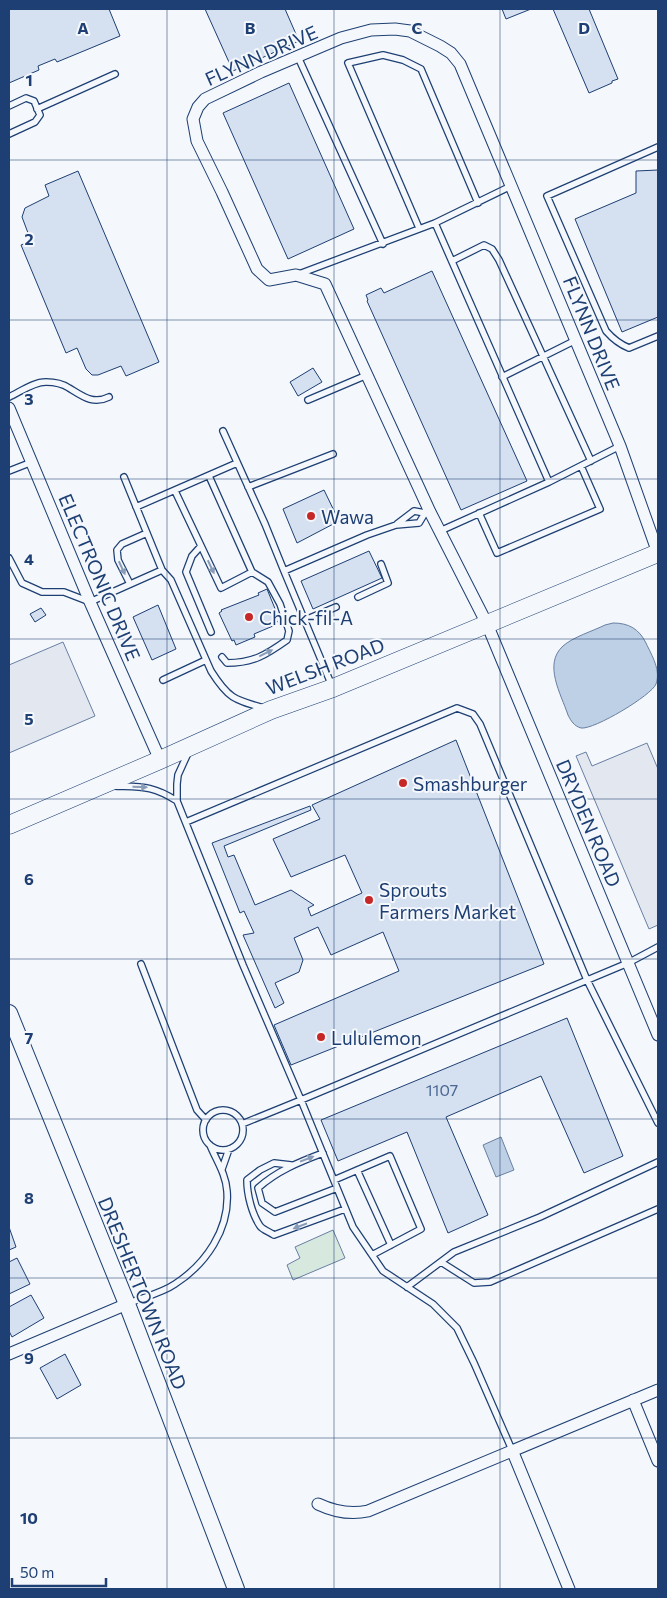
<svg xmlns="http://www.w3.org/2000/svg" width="667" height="1598" font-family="Commissioner,sans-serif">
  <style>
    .green { fill: #d7e8df; stroke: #687fa3 }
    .parking { fill: #e3e8f0; stroke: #687fa3 }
    .water { fill: #bed0e5; stroke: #687fa3 }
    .building { fill: #d5e0f0; stroke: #1d3f73 }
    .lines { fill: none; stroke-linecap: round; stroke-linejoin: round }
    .service-casing { stroke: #1d3f73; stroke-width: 8 }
    .minor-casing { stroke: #1d3f73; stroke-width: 13 }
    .secondary-casing { stroke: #1d3f73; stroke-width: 18 }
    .primary-casing { stroke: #1d3f73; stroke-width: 19 }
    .service { stroke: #f4f7fb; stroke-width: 5.5 }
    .minor { stroke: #f4f7fb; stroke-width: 11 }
    .secondary { stroke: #f4f7fb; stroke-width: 16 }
    .primary { stroke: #f4f7fb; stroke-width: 18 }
    .oneway { fill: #889bb7 }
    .grid { fill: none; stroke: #1d3f73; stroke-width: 1; stroke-opacity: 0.55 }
    .poi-dot { fill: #c62828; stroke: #f4f7fb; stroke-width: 2 }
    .labels { text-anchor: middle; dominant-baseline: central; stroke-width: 4; stroke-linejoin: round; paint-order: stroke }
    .number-label { font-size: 16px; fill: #4b6792 }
    .street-label { font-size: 19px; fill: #1d3f73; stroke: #f4f7fb }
    .poi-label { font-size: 19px; fill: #1d3f73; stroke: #f4f7fb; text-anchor: start }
    .grid-label { font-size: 16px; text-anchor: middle; font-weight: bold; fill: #1d3f73; stroke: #f4f7fb; stroke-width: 4; stroke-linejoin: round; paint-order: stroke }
  </style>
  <rect width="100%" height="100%" fill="#f4f7fb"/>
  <path class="green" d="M333,1230L345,1258L293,1280L287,1265L300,1258L295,1247Z"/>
  <path class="parking" d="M63,642L95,716L9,753V665Z
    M647,743L658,769V925L649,929L576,756L586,752L592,766Z"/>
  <path class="water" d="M613,623C629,623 639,629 646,643C652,656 661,670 656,684C652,695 594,730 581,728C574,726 571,721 568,715C561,694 543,664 563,646C573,637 593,631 605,625Z
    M501,1137L514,1170L496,1177L483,1145Z"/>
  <path class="building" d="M9,9H109L120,36L57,62L55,59L38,66L39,70L9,83Z
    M205,9H285L299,41L233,71Z
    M502,9H531L506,19Z
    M553,9H589L618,79L612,81V83L589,93Z
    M289,83L354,229L288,259L223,113Z
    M658,170V317L622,332L575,219L636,193V171Z
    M78,171L159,362L126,376L121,366L98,375H92L86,369L77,348L66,353L21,245L31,241L22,217L25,208L49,196L45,185Z
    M432,271L527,481L461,510L367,301L368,300L366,295L381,288L384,293Z
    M313,368L322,382L298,396L290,382Z
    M324,490L339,521L297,543L283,509Z
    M369,551L382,578L313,609L301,581Z
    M267,589L280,621L273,623V626L254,634L255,637L236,645L234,640L232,641L219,613L222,611L221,610L259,595L258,593Z
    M158,605L176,649L152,660L133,617Z
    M41,608L46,615L35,622L30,614Z
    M456,740L544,964L291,1065L274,1025L399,971L383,932L331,955L318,927L294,938L303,960L299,972L275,983L284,1003L275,1008L243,935L254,933L244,911L240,913L212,843L310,806L311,810L224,846L228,857L234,855L255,905L291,890L314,905L308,908L311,916L362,893L345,855L291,877L273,839L320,819L312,805Z
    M567,1018L623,1156L584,1173L541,1076L446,1117L488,1215L448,1233L407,1132L338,1161L321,1120Z
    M9,1227L16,1247L9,1250Z
    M17,1258L30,1284L9,1294V1262Z
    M31,1295L44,1318L12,1337L9,1331V1307Z
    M65,1354L81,1385L57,1399L40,1368Z"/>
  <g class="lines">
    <g class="service-casing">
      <path id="service" d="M298,57L383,244
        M9,106L26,98L34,101L40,115L35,122L9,134
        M37,109L115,74
        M658,147L547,196L606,331C613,339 619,344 629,348L658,336
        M511,186L435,223L549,482
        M419,228L348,63L383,55L403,60L421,69L478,203
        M452,261L484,245L492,249L499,260L591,461
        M299,274L435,223
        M502,377L576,340
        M9,397C20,392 33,382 46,382C53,382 63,384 69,388C82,396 93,405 109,397
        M308,400L367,375
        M223,431L265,524L284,571L367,535L396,525L419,523L425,513L430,510
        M9,471L32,462
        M248,487L333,454
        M175,491L221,588L252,572L209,476
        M136,507L237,463
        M479,513L497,553L600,509L581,466
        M397,524L414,511L425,513
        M440,531L549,482L620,446
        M201,546L192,556L186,572L211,632
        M9,558L22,583L42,592H64L90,602L162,570L124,477
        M162,570L171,580L211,671C228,698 234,700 264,708
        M284,571L332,686
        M130,584L118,560L117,550L122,544L147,533
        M358,597L388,583L381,564
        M305,620L336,607
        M222,657L227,663C253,663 266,655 287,640L289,631L280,604L268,582L252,572
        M163,680L206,660
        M188,753L178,775L177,784V801L243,965L301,1100L628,963L658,947
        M114,786C141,787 152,785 177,801
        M186,822L457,708L473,714L480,724L587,980L658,1123
        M141,964L197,1110L206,1120
        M203 1130a20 20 0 1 1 40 0a20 20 0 1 1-40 0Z
        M242,1124L301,1100L353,1227L383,1271L433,1304L457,1328L474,1363L512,1450
        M323,1153C299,1162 277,1171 258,1188L262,1203L275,1212L337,1188
        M291,1165L274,1163L260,1170L247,1180C247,1195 252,1214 260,1226C263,1230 270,1232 274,1235L345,1209
        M222,1169L229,1149
        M357,1170L391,1245
        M334,1180L390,1156L421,1229L372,1255
        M441,1262L474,1283L490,1282L658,1209
        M407,1287L454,1252L540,1217L658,1162
        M129,1303C144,1297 162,1293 175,1284C206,1264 230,1229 227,1191C226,1174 216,1160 210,1145"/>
    </g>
    <g class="minor-casing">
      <path id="minor" d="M9,408L90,602L160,760
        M658,553L620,446L460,64L451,53L440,46L410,31L395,29L371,30L341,38L261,72L205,99L198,107L193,119L197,141L222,192L257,269L269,280L296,275L325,284L430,512L487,624L658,1035
        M9,1354L127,1304
        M633,1400L658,1461
        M512,1450L569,1589
        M318,1504C335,1512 350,1515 368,1511L658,1390"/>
    </g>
    <g class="secondary-casing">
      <path id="secondary" d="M9,1013L127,1304L236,1589"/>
    </g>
    <g class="primary-casing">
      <path id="primary" d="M9,825L160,760L271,710L333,688L658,553"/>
    </g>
    <use href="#service" class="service"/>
    <use href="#minor" class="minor"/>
    <use href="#secondary" class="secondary"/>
    <use href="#primary" class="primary"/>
  </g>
  <defs><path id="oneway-solid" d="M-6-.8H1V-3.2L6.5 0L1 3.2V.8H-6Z" transform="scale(1.25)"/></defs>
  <g class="oneway">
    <use href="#oneway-solid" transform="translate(211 567) rotate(65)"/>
    <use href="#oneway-solid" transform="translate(122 568) rotate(65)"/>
    <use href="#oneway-solid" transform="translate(266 653) rotate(-26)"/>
    <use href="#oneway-solid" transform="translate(140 787) rotate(1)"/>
    <use href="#oneway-solid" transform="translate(307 1159) rotate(-21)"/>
    <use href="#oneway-solid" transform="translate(300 1226) rotate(159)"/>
  </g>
  <path class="grid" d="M167,9V1589M334,9V1589M500,9V1589M9,160H658M9,320H658M9,479H658M9,639H658M9,799H658M9,959H658M9,1119H658M9,1278H658M9,1438H658"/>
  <g class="poi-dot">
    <circle cx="311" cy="516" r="5"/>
    <circle cx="249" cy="617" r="5"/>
    <circle cx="403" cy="783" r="5"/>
    <circle cx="369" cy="900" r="5"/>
    <circle cx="321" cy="1037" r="5"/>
  </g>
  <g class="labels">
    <g class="number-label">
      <text x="442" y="1089">1107</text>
    </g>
    <g class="street-label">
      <text transform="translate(261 55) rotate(-24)">FLYNN DRIVE</text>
      <text transform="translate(592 333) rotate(68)">FLYNN DRIVE</text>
      <text transform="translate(100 577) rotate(67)">ELECTRONIC DRIVE</text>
      <text transform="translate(325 666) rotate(-21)">WELSH ROAD</text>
      <text transform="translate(589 823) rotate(67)">DRYDEN ROAD</text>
      <text transform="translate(143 1293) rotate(68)">DRESHERTOWN ROAD</text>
    </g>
    <g class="poi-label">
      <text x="321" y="516">Wawa</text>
      <text x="259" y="617">Chick-fil-A</text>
      <text x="413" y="783">Smashburger</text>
      <text x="379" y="889">Sprouts<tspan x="379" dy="22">Farmers Market</tspan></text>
      <text x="331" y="1037">Lululemon</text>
    </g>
  </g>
  <g class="grid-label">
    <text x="83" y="34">A</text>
    <text x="250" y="34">B</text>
    <text x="417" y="34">C</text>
    <text x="584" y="34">D</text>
    <text x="29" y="86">1</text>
    <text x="29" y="245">2</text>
    <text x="29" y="405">3</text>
    <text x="29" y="565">4</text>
    <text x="29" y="725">5</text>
    <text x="29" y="885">6</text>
    <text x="29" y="1044">7</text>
    <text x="29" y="1204">8</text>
    <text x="29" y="1364">9</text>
    <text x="29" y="1524">10</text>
  </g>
  <rect width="667" height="1598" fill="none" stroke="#1d3f73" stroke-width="20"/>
  <path d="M12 1578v8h94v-8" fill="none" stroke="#1d3f73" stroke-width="2.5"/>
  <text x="20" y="1578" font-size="15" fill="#1d3f73" stroke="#f4f7fb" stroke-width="4" paint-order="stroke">50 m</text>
</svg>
